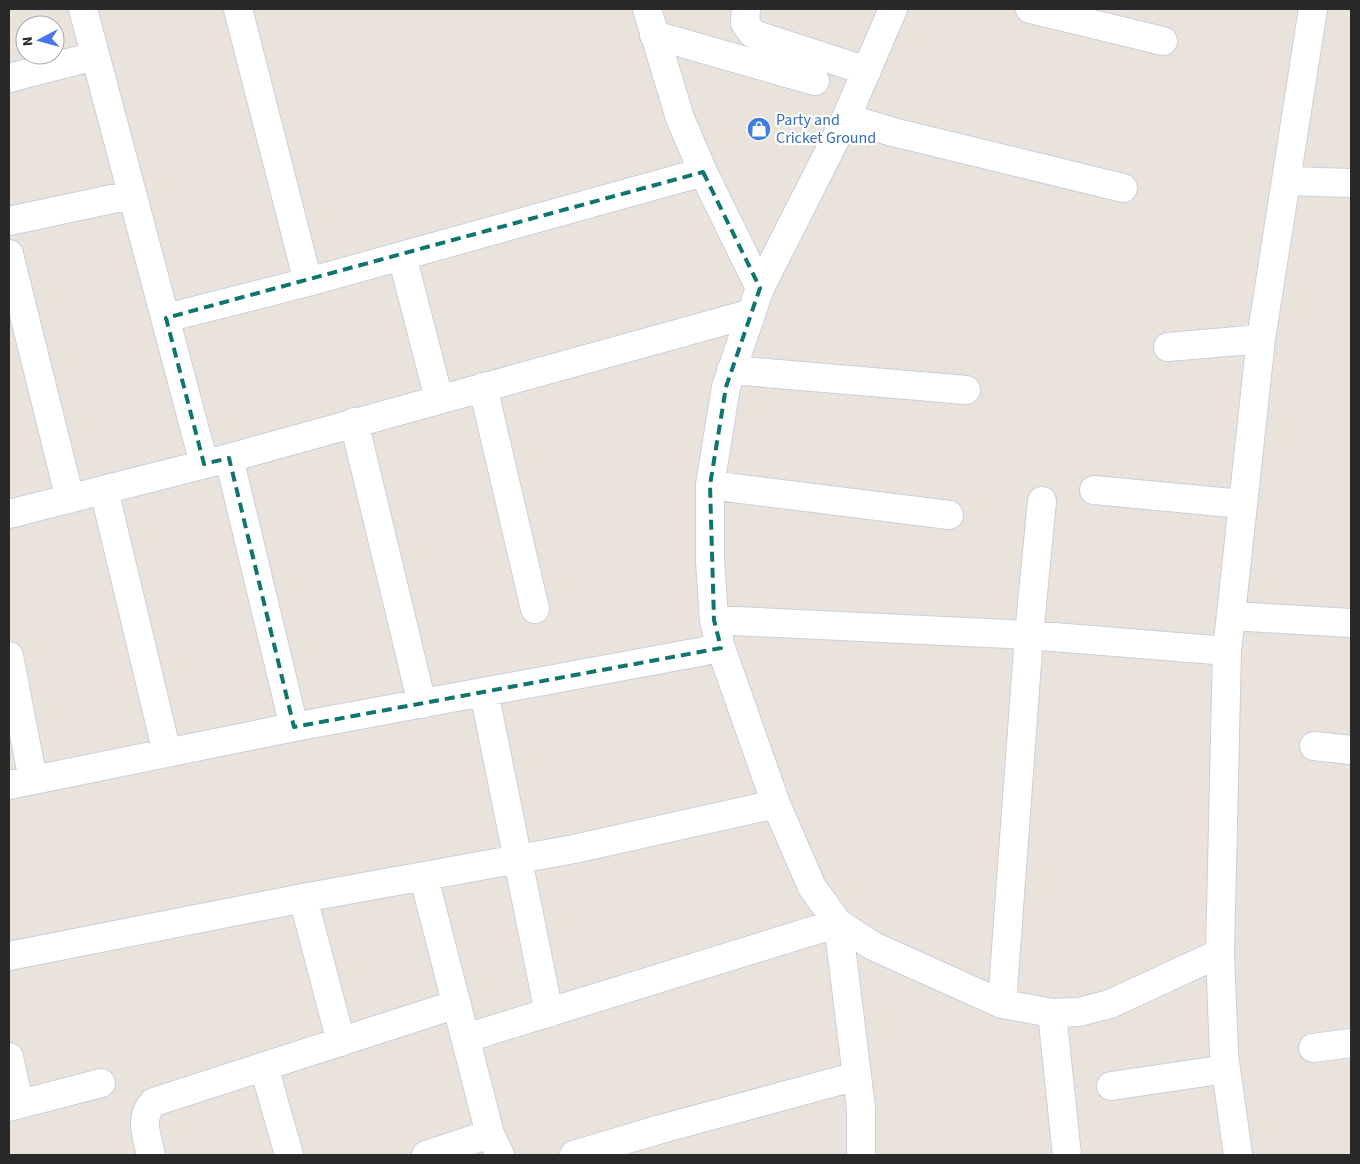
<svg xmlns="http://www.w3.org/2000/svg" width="1360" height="1164" font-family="'Source Sans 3',sans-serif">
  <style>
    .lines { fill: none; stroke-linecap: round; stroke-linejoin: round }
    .minor-casing { stroke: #cbcfda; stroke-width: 30 }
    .minor { stroke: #fff; stroke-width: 28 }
    .marked { fill: none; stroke: #0f766e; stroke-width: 4; stroke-dasharray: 10 6; stroke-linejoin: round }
    .labels { text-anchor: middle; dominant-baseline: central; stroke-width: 4.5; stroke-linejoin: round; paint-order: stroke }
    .shop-label { font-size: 16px; fill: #366cbe; stroke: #fff; text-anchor: start }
  </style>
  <rect width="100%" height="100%" fill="#eae3dc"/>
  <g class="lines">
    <g class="minor-casing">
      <path id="minor" d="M83,9L204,464
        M238,9L308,282
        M647,9L680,118L703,172L760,288
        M746,9L745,23L753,34L867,71
        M893,9L846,118L760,288L726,387L710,485V561L714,620L721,648L776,804L812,887L838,923L873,946L1002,1004L1052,1013L1079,1012L1110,1004L1220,953
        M1030,9L1163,41
        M654,35L815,81
        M9,78L95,56
        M846,118L893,132L1123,188
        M1286,181L1351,183
        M9,221L131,195
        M9,254L70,499
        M402,256L439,399
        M166,318L308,282L703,172
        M1168,347L1261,339
        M731,370L966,390
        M483,387L535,609
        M354,422L422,704
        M229,458L294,727
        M710,485L949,515
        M104,490L167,753
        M1094,490L1242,504
        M9,514L229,458L749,314
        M1231,616L1351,623
        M714,620L1029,635L1227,651
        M9,656L33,780
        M484,692L549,1013
        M1314,746L1351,750
        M9,785L294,727L721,648
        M424,878L490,1134L500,1155
        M303,898L341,1042
        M9,956L303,898L574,849L776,804
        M1002,1004L1029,635L1042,501
        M1052,1013L1067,1155
        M466,1038L838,923L861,1108V1155
        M1313,1048L1351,1043
        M9,1057L19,1104
        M264,1067L289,1155
        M1111,1086L1226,1069
        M9,1107L101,1083
        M151,1155C147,1136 138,1117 154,1102L457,1004
        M426,1155L490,1134
        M574,1155L661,1129L857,1076
        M1238,1155L1224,1055L1220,953L1227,651L1261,339L1313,9"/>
    </g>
    <use href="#minor" class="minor"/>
  </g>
  <path class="marked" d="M703,172L760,288L726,387L710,485L714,620L721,648L294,727L229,458L204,464L166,318Z"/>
  <defs>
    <g id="shop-disc" transform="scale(1.25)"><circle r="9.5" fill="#3f7fe0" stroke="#fff"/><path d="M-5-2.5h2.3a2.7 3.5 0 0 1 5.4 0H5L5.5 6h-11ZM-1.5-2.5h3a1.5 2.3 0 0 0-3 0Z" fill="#fff"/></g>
  </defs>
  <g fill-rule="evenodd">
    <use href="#shop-disc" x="759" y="129"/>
  </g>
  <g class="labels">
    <g class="shop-label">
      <text x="776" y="120">Party and<tspan x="776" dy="18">Cricket Ground</tspan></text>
    </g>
  </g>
  <rect width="1360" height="1164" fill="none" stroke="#292929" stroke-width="20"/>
  <g transform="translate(40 40) rotate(264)"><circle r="24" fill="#ffffff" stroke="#a9a9a9"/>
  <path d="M0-4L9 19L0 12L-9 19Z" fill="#4974eb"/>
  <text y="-8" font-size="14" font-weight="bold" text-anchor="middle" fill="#292929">N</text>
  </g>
</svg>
